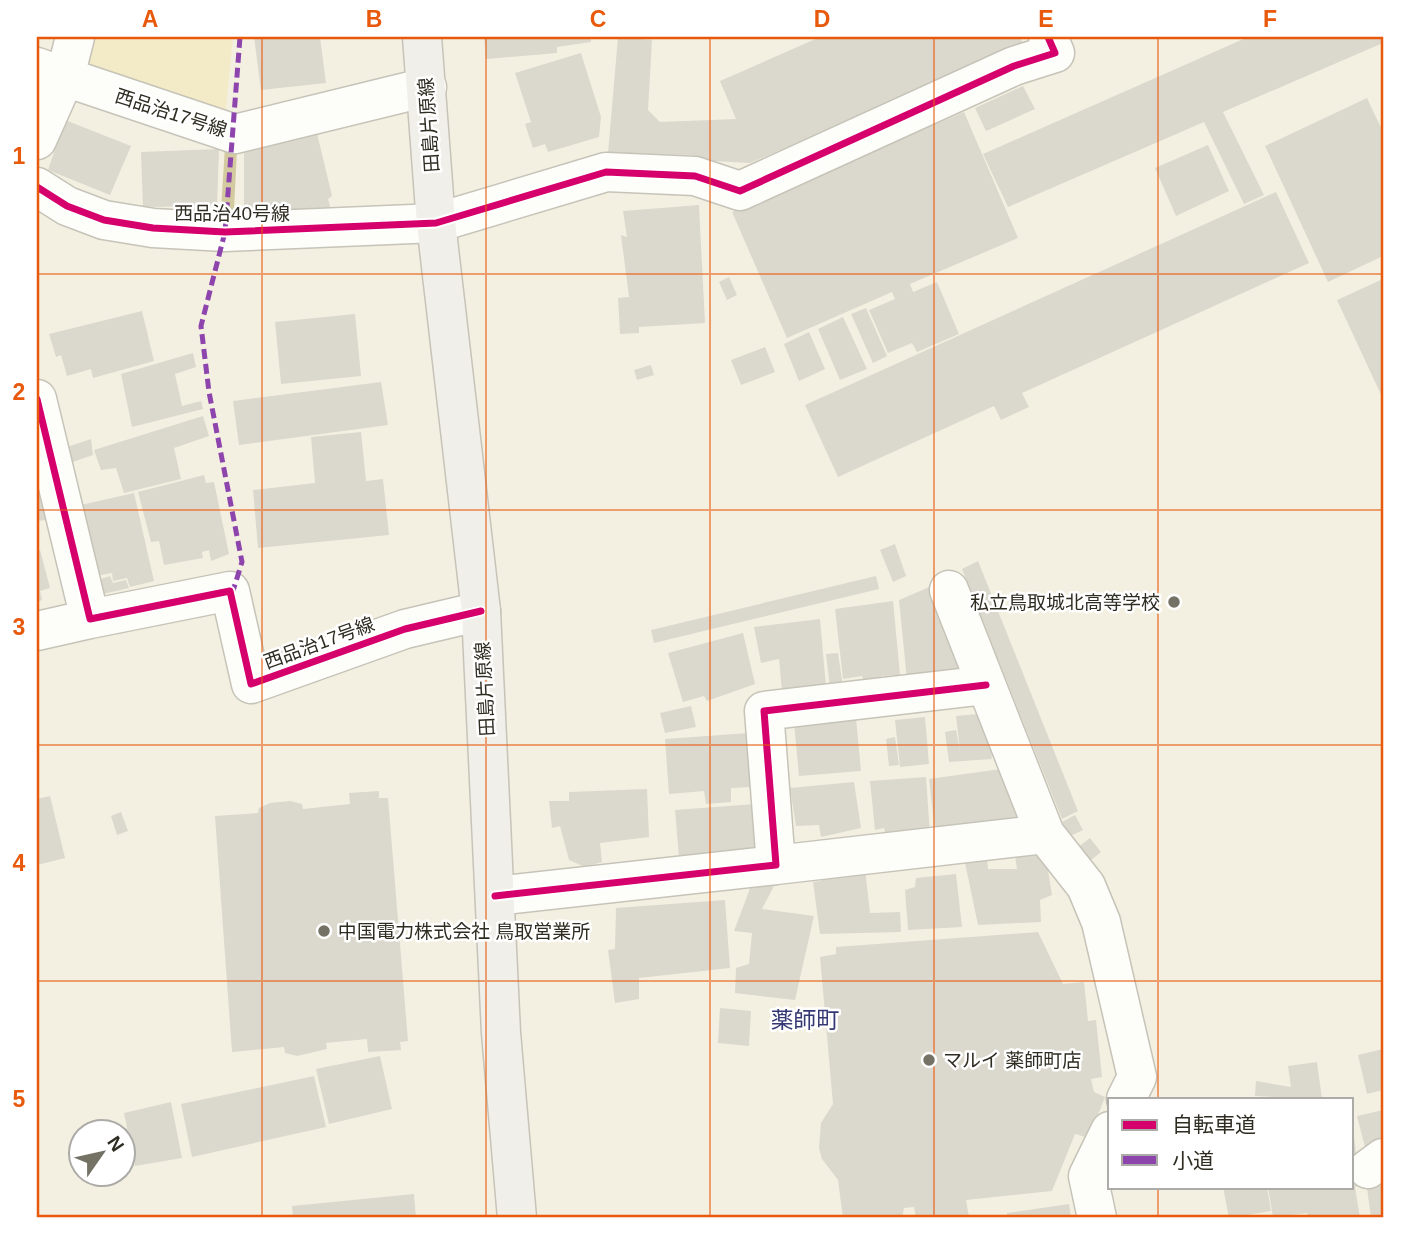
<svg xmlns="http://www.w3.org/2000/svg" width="1420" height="1255" font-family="Helvetica,'Noto Sans JP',sans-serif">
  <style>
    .green { fill: #f3eac7 }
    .water { fill: #d3caa0 }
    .building { fill: #dbd8cd }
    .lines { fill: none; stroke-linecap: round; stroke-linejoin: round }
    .minor-casing { stroke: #c6c3b8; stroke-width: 41 }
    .secondary-casing { stroke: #c6c3b8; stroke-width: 41 }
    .minor { stroke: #fdfdfa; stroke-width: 38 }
    .secondary { stroke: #f1efe9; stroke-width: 38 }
    .quiet { stroke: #8e44ad; stroke-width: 5; stroke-dasharray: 10 5; stroke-linecap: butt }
    .cycleway-casing { stroke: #fff; stroke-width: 11 }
    .cycleway { stroke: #d6006c; stroke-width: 7 }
    .grid { fill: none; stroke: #e8590c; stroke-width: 2; stroke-opacity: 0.55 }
    .poi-dot { fill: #747165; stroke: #fff; stroke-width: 2.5 }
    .labels { text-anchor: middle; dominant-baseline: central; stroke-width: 5; stroke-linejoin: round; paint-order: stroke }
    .street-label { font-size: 19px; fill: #2f2d22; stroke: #fff }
    .poi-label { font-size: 19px; fill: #2f2d22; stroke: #fff; text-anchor: start }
    .quarter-label { font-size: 23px; fill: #343974; stroke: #fff }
    .neatline { fill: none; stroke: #e8590c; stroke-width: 2.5 }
    .grid-label { font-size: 23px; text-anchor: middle; font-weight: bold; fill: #e8590c }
  </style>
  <rect width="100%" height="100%" fill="#f4f0e1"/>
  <path class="green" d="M86,37H233L225,118L82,66Z"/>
  <path class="water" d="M225,146L237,149L234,210L221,209Z"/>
  <path class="building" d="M254,37H320L326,83L261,90Z
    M484,37H591V42L557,47V53L486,59Z
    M618,37L652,40L648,110L660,122L736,119L720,81L820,37H1020L1024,46L750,163L713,161L692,155L608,153Z
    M1248,37H1383V43L1223,112L1264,195L1244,204L1204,122L1008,207L983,154Z
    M581,53L601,117L599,137L548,152L545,144L533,148L525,124L531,122L515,73Z
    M1023,86L1035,109L986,131L975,108Z
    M1367,98L1383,132V256L1328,282L1265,146Z
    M964,112L1018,238L910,284L913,292L937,282L959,334L917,352L912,343L888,353L869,310L895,299L892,292L787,338L732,212Z
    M65,120L131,146L110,195L48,170Z
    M316,129L332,196L328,199L331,210H244V145Z
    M1208,145L1229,191L1176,216L1155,168Z
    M219,149L217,206L143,207L141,152Z
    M1276,192L1309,263L1022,393L1029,407L1001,420L994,406L838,477L805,405Z
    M699,205L705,323L639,327V333L620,334L618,298L629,297L621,235L627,237L623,211Z
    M729,277L737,295L727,300L719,282Z
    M1383,279V399L1337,300Z
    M866,308L887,356L873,363L851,314Z
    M142,311L154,361L93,378L91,369L67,376L61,355L56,357L49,334Z
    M355,314L361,376L281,384L275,322Z
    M843,317L867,369L840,380L818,329Z
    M809,332L825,369L799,381L784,344Z
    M765,347L775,372L741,385L731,360Z
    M193,353L196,367L175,374L182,406L201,401L203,409L132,427L121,374Z
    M651,365L654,375L637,380L634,370Z
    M381,382L388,425L239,445L233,401Z
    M203,416L209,436L174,448L181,479L124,493L116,468L101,470L94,450Z
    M361,432L366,481L383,479L389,535L258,548L253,490L315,483L311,437Z
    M91,439L93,455L64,465L61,449Z
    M37,470L46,520L37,521Z
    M204,475L206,483L214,482L229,554L211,561L209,550L202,552L203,558L164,565L159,541L151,542L138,492Z
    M134,493L154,581L130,587L127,578L113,581L112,573L95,576L72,507Z
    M895,544L906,576L893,582L880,550Z
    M40,550L50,588L40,591L42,600L37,602V551Z
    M978,561L1078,811L1062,819L962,569Z
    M110,576L113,583L126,580L129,588L103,594L101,579Z
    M876,576L879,589L654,643L651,630Z
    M934,585L967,667L945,675L907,680L899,600Z
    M893,601L900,675L881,676L882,683L865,684L862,676L843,679L835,609Z
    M820,619L826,687L782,691L779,659L761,663L754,627Z
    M743,633L755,684L707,701L704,696L683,702L668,653Z
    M838,653L843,687L830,688L826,654Z
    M691,706L696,727L665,733L660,713Z
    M987,713L992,759L949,762L945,732L956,730L960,751L956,716Z
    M925,717L929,764L900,767L895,720Z
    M856,718L861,771L799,776L794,723Z
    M749,733L752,787L731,788V802L706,804L704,791L669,794L665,739Z
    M895,737L899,765L889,766L886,739Z
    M1008,768L1030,823L935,833L929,779Z
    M926,777L930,834L886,837L884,828L875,830L870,781Z
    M854,782L861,828L821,837L819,825L796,826L790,788Z
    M647,789L649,837L600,843L602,862L585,867L569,860L560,826L552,828L549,801H569V792Z
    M379,791V798H388L408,1041L400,1042L401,1050L368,1052L367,1039L326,1043L327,1049L297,1056L285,1053L284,1047L232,1052L215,816L258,813L259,808L270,803L290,801L302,804L303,809L350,804L349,793Z
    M50,796L65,858L37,865V799Z
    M755,804L759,853L679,858L675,810Z
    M121,812L128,831L117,835L111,816Z
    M1075,815L1083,830L1070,836L1062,822Z
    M1090,838L1101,852L1090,861L1078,847Z
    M1045,852L1052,895L1040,900L1041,922L978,925L964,858L987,859L988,869H1017L1015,856Z
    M865,869L870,913L900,912L901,932L820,934L813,882L821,881L820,871Z
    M956,874L962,927L908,930L905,890L915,887L916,878Z
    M752,883L774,886L762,909L814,916L795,1000L735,993L736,968L749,964L752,933L734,931Z
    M725,900L730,968L639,978V999L615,1003L608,950L615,949L616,908Z
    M1038,932L1063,984L1084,982L1088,1021L1096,1020L1102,1077L1091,1079L1094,1092L1105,1097L1089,1138L1075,1134L1052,1191L966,1200L969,1217L916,1218L914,1207L904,1208L902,1218H843L838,1180L822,1159L819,1148L821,1123L833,1104L820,957L836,954V947Z
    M720,1008L751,1011L749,1046L718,1043Z
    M1383,1049V1090L1367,1094L1358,1055Z
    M380,1056L392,1109L329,1124L316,1069Z
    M1317,1062L1322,1099L1255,1096L1256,1081L1291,1087L1288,1066Z
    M314,1076L326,1127L192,1157L181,1104Z
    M171,1102L182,1158L135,1166L124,1113Z
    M1383,1110V1143L1367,1155L1357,1116Z
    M1352,1120L1360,1185L1355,1187L1360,1218H1308L1307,1213L1273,1217L1268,1187H1352Z
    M1383,1176V1218H1371L1367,1188Z
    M1223,1187H1267L1271,1211L1229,1218Z
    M414,1194L416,1218H293L292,1206Z
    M1069,1204L1071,1218H1007V1213Z"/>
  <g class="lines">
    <g class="minor-casing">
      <path id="minor" d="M37,67L65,77L75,37
        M37,140L65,77L235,134L427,87
        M37,187L67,206L104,220L153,228L225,232L436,223L606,172L695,176L740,191L1014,66L1055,53L1048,37
        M37,399L90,619L230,591L251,684L405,629L481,611
        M949,590L1045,834L1086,886L1101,922L1137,1077L1126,1099
        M37,631L90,619
        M776,865L1045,834
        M495,896L776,865L764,711L986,685
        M1368,1169L1383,1158
        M1097,1218L1088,1176L1110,1131"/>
    </g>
    <g class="secondary-casing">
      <path id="secondary" d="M422,37L436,223L481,611L501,1033L517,1218"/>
    </g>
    <use href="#minor" class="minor"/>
    <use href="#secondary" class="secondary"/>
    <path class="quiet" d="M232,594L242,562L209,392L201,326L225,232L240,37"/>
    <g class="cycleway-casing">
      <path id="cycleway" d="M37,187L67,206L104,220L153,228L225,232L436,223L606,172L695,176L740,191L1014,66L1055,53L1048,37
        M37,399L90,619L230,591L251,684L405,629L481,611
        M495,896L776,865L764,711L986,685"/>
    </g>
    <use href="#cycleway" class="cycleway"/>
  </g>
  <path class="grid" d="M262,37V1218M486,37V1218M710,37V1218M934,37V1218M1158,37V1099M37,274H1383M37,510H1383M37,745H1383M37,981H1383M1158,1187V1218"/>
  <g class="poi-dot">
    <circle cx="1174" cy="602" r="7"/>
    <circle cx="324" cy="931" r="7"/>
    <circle cx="929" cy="1060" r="7"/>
  </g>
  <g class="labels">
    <g class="street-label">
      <text transform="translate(171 113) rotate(18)">西品治17号線</text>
      <text transform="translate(429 125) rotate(-94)">田島片原線</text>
      <text x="232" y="213">西品治40号線</text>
      <text transform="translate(319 643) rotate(-20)">西品治17号線</text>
      <text transform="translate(485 689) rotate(-93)">田島片原線</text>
    </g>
    <g class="poi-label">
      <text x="1160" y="602" text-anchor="end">私立鳥取城北高等学校</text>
      <text x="338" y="931">中国電力株式会社 鳥取営業所</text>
      <text x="943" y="1060">マルイ 薬師町店</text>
    </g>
    <g class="quarter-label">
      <text x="805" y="1020">薬師町</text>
    </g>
  </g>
  <rect width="1420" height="1255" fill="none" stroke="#ffffff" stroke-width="77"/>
  <rect x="1108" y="1098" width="245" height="91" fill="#ffffff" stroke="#acaba7" stroke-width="2"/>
  <rect x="1122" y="1120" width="35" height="10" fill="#d6006c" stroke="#acaba7" stroke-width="2"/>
  <text x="1172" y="1132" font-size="21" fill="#2f2d22">自転車道</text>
  <rect x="1122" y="1155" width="35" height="10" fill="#8e44ad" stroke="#acaba7" stroke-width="2"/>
  <text x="1172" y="1168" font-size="21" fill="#2f2d22">小道</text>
  <g transform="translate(102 1153) rotate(56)"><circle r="33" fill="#ffffff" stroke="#acaba7" stroke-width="2"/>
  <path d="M0-5L12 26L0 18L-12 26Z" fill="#747165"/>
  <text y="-10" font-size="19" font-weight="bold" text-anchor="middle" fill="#2f2d22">N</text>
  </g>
  <rect x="38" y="38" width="1344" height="1178" class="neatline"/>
  <g class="grid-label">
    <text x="150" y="27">A</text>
    <text x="374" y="27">B</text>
    <text x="598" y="27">C</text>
    <text x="822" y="27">D</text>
    <text x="1046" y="27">E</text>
    <text x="1270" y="27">F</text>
    <text x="19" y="164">1</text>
    <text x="19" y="400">2</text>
    <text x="19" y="635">3</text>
    <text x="19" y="871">4</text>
    <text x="19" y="1107">5</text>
  </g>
</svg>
